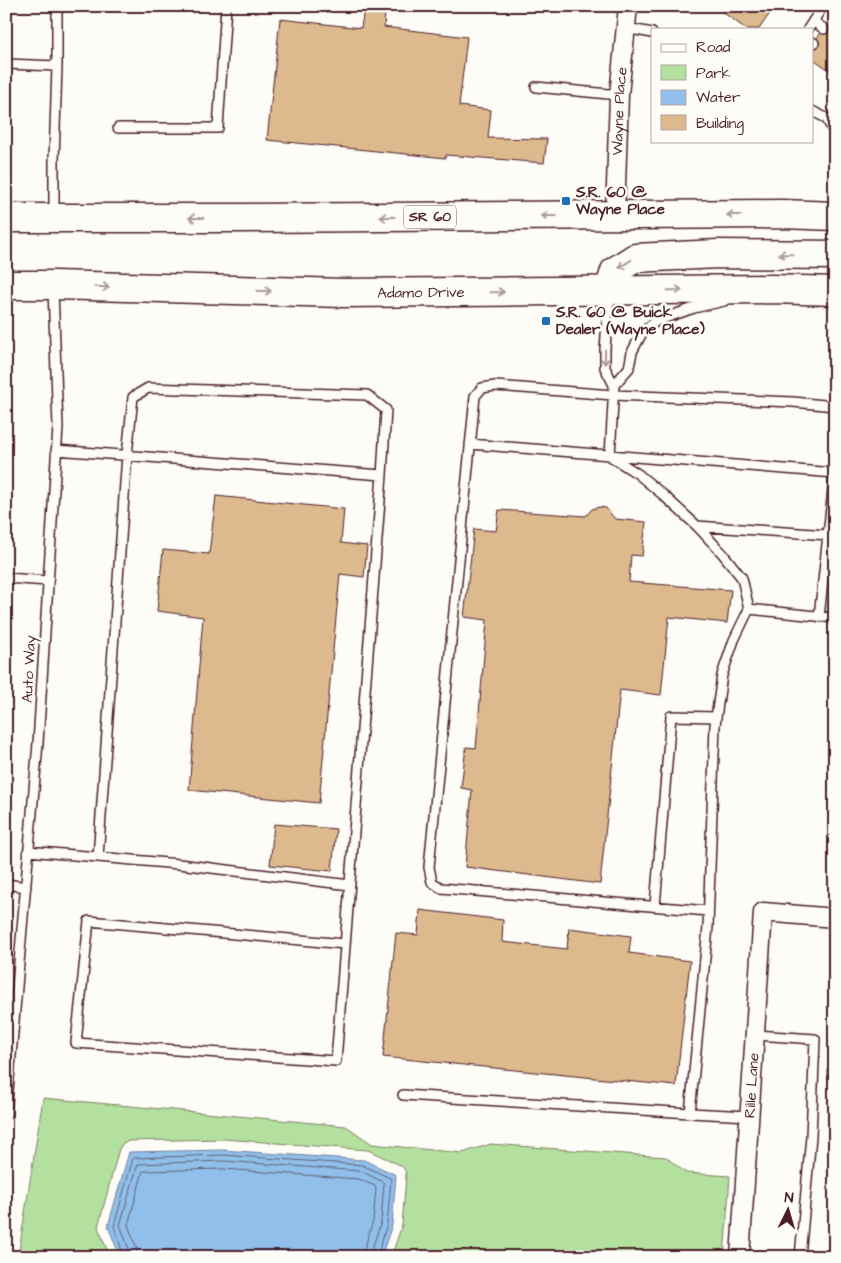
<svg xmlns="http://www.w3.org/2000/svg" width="841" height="1263" font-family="'Architects Daughter',sans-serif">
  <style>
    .green { fill: #b3e09e; stroke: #7e8064 }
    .water { fill: #8fbfea; stroke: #737f9e }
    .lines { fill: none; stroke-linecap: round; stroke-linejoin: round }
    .shore { stroke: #665f77; stroke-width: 1 }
    .building { fill: #ddb98e; stroke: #4a1f2b }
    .service-casing { stroke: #4a1f2b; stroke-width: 12 }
    .minor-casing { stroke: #4a1f2b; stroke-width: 21 }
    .primary-casing { stroke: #4a1f2b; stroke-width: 31 }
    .service { stroke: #fdfcf7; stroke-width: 9 }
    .minor { stroke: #fdfcf7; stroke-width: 18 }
    .primary { stroke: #fdfcf7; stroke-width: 28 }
    .oneway { stroke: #ac999b }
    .poi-dot { fill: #1f6fb2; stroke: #fdfcf7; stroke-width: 2 }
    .labels { text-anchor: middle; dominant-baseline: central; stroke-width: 5; stroke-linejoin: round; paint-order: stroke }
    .shield { fill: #fdfcf7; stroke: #806168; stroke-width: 1 }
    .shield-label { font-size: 14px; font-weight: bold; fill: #4a1f2b }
    .street-label { font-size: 15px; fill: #4a1f2b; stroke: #fdfcf7 }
    .poi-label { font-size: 15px; font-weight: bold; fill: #4a1f2b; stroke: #fdfcf7; text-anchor: start }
  </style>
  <rect width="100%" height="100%" fill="#fdfcf7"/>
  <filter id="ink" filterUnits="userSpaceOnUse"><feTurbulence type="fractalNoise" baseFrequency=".02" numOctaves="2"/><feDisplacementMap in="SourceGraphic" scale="10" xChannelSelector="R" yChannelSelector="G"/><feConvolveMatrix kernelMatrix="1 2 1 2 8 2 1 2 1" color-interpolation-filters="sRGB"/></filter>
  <g filter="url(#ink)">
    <path class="green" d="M43,1098L346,1126L372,1144L462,1153L491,1144L666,1157L686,1173L730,1176L724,1257H391L402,1225L406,1176L405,1170L400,1165L368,1150L224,1139L129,1141L123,1143L119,1149L98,1227L110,1257H18Z"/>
    <path class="water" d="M223,1150L364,1160L396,1175L392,1225L381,1257H120L108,1226L129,1152Z"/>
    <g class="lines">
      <path class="shore" d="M124,1257L114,1226L133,1158L223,1155L362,1165L390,1178L391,1180L387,1224L377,1257
        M131,1257L130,1252L120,1225L138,1164L223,1161L361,1171L383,1182L384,1184L381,1222L371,1252V1257
        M138,1257L137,1249L128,1225L143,1171L223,1169L359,1179L375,1186L376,1189L373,1221L364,1250L363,1257"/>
    </g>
    <path class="building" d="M714,6H775L759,29H746Z
      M364,9L385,12L384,27L467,37L459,106L491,110L488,138L547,139L544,163L446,155V158L267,140L280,19L361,28Z
      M835,13V74L812,58V45Z
      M216,496L344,509L341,543L367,546L364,577L340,574L319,803L189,790L203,617L157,611L163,550L209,554Z
      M599,507L606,508L615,519L646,522L642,556L631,555L629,582L731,590L727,623L669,617L661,695L620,690L600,884L465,867L472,790L461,788L466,747L476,748L487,620L464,617L474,529L496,531L499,510L586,516L592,509Z
      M274,824L336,829L332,871L270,865Z
      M420,910L503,920L502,942L567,949L569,928L631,936L629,953L690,961L676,1086L383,1057L396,933L418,935Z"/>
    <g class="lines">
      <g class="service-casing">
        <path id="service" d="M57,6V66
          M813,21L824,29
          M626,28L652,33
          M808,29L823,6
          M812,42L814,43
          M6,64L57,66L54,160V215
          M536,87L619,95
          M812,111L826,118L835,134
          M118,128H218L226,6
          M609,294L605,349V368L614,385L610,456L638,474L662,494L697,526L723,554L742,578L749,609L734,640L722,675L715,725L708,927L690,1113L749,1116
          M614,385L629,368L632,352L642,333L656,321L694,308L724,301
          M470,444L835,473
          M56,450L382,475L336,1061L76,1043L89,921L345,944
          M697,526L828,535
          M6,578L48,581
          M749,609L835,618
          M819,617L835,471
          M28,851L179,864L350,885
          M98,857L127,455L133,397L148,388L367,395L386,410L382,475
          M6,884L26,887
          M655,906L671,716L716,717
          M708,911L441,888L432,882L429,867L475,396L482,388L495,386L613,395L793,402L835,406
          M755,1035L815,1039L811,1136L800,1257
          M403,1095L690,1113
          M6,1114L38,743L58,427L53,289"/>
      </g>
      <g class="minor-casing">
        <g id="minor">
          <path id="s1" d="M615,216L619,95L628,6"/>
          <path id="s2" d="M740,1257L763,912L835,918"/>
        </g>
      </g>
      <g class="primary-casing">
        <g id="primary">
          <path d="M6,218H245L782,214L835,216"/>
          <path id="s3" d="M6,285H53L343,293L771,289L835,291"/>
          <path d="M609,291L615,271L635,258L718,254L835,255"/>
        </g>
      </g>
      <use href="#service" class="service"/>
      <use href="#minor" class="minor"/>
      <use href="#primary" class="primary"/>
    </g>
    <defs><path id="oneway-shaft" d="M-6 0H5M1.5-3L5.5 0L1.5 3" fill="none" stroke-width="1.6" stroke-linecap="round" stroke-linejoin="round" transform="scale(1.25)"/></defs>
    <g class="oneway">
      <use href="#oneway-shaft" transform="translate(734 215) rotate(180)"/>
      <use href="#oneway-shaft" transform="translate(549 216) rotate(180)"/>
      <use href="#oneway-shaft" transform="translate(387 217) rotate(180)"/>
      <use href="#oneway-shaft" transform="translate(196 218) rotate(-180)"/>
      <use href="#oneway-shaft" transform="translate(786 254) rotate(-179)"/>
      <use href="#oneway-shaft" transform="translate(625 264) rotate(147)"/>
      <use href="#oneway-shaft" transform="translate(102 287) rotate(2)"/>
      <use href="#oneway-shaft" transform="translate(675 290) rotate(-1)"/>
      <use href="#oneway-shaft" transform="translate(264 291) rotate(2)"/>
      <use href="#oneway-shaft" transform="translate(497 292) rotate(-1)"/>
      <use href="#oneway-shaft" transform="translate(605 357) rotate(90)"/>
    </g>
  </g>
  <g class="poi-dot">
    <rect x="561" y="196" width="10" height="10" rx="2.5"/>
    <rect x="541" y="316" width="10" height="10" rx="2.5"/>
  </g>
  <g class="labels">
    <rect class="shield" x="404" y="205.5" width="52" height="23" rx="4"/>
    <g class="shield-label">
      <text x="430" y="217">SR 60</text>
    </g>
    <g class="street-label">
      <text stroke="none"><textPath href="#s1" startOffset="105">Wayne Place</textPath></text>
      <text stroke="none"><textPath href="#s3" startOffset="415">Adamo Drive</textPath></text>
      <text transform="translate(29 669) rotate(-87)">Auto Way</text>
      <text stroke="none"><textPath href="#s2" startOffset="172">Rille Lane</textPath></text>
    </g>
    <g class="poi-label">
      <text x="576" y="192">S.R. 60 @<tspan x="576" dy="17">Wayne Place</tspan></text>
      <text x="556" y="312">S.R. 60 @ Buick<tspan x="556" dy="17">Dealer (Wayne Place)</tspan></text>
    </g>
  </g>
  <rect width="841" height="1263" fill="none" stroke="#fdfcf7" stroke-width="25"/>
  <rect x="12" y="12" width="816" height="1238" fill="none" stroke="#4a1f2b" stroke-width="2" filter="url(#ink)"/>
  <rect x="651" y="28" width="162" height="115" fill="#fdfcf7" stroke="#b5a4a5"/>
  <rect x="661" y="44" width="25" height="8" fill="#fdfcf7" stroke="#b5a4a5"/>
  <text x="696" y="52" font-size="15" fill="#4a1f2b">Road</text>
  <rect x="661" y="65" width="25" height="15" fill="#b3e09e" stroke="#b5a4a5"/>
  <text x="696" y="78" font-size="15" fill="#4a1f2b">Park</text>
  <rect x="661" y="90" width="25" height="15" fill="#8fbfea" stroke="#b5a4a5"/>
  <text x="696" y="102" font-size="15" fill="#4a1f2b">Water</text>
  <rect x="661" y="115" width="25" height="15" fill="#ddb98e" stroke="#b5a4a5"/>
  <text x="696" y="128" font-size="15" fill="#4a1f2b">Building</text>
  <g transform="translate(788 1210) rotate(5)" stroke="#fdfcf7" stroke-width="4" paint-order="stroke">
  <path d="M0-4L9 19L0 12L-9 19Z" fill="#4a1f2b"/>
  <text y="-8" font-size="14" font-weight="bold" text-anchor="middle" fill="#4a1f2b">N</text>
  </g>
</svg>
